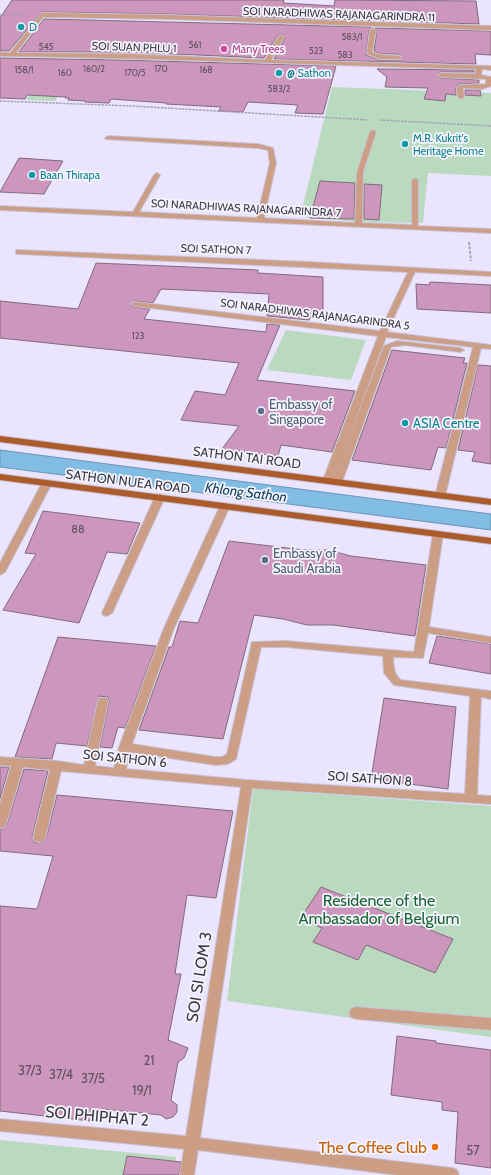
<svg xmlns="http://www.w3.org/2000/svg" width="491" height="1175" font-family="Cabin,sans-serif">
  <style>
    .green { fill: #badabf }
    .water { fill: #80bce3; stroke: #6c95b3 }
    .building { fill: #cc96bd; stroke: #816b7a }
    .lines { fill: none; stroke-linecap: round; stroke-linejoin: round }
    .minor-casing { stroke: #c7c2d9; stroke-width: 2 }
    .major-casing { stroke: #c7c2d9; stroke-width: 2 }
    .path-far1 { stroke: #a6a1b5; stroke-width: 1.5; stroke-dasharray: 2.5 1; stroke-linecap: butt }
    .path { stroke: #a6a1b5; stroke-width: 2; stroke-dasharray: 3 1.5; stroke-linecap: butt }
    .minor { fill: #cb9e85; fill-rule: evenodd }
    .major { fill: #ac5c2a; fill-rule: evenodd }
    .culture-dot { fill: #0f9aa8; stroke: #f6f4ff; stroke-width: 1.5 }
    .hotel-dot { fill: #d1479c; stroke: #f6f4ff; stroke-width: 1.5 }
    .service-dot { fill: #5c6f8a; stroke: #f6f4ff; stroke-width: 1.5 }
    .food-dot { fill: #e8710a; stroke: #f6f4ff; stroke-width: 1.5 }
    .labels { text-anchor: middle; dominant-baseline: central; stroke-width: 3.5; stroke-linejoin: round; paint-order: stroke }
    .far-number-label { font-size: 9px; fill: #605062 }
    .far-street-label { font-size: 11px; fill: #3c3943; stroke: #f6f4ff }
    .far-culture-label { font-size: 11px; fill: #0d838f; stroke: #f6f4ff; text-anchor: start }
    .far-hotel-label { font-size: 11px; fill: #b23c85; stroke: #f6f4ff; text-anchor: start }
    .number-label { font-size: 11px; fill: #605062 }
    .service-label { font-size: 13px; fill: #4e5e75; stroke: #f6f4ff; text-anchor: start }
    .culture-label { font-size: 13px; fill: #0d838f; stroke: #f6f4ff; text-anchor: start }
    .street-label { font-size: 13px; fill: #3c3943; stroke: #f6f4ff }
    .near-number-label { font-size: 13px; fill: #605062 }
    .water-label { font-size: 14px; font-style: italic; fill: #0d3d58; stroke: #f6f4ff }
    .near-park-label { font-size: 16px; fill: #176731; stroke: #f6f4ff }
    .near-street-label { font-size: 16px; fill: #3c3943; stroke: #f6f4ff }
    .near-food-label { font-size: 16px; fill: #c56008; stroke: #f6f4ff; text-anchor: end }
  </style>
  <rect width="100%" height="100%" fill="#eae4ff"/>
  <path class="green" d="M39,81L64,86L55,101L26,100Z
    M332,87L491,93V176L428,173L423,223L358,222L300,217Z
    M286,330L366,340L351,380L267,370Z
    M253,789L491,806V1037L227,1001Z
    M0,1140L176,1157L173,1175H0Z"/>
  <path class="water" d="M0,450L491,514V530L0,467Z"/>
  <path class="building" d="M12,0H284L283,3L334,6L335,0L476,1L479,24L166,14L42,12L9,51H0V18Z
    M44,19L371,27L369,30L366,55L380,60H401L402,57L399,54H381L374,51L377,30L375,28L491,31V55L475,54L476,64L274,59L285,38L282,34L277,36L264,58L131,52H19Z
    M0,58L119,60L336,66L323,114L295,113L298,105L248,102L243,112L219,111L221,107L166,104V103L111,99L109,103L85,102V101L68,100L69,98H65L66,97L27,95L25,99L0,98Z
    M377,69L474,70V72H441L437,75L441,78L479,80V83L459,84L456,88V95L446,94L445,101L424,99L428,88L385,87L387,77Z
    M465,90H480L481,96L465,95Z
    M19,158L63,161L44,194L0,192Z
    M320,181L355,183L354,219L310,218Z
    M364,184L382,185L379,220L364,219Z
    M96,263L258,270V273L323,277V317L312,315L309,320L267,316L269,294L161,289L153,303L135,301L130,305L135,307L150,309L144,319L266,332L267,324L280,325L257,380L355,391L332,452L281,445L278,456L222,449L239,426L181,420L195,391L225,395L239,363L0,338V301L78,309Z
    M430,282L491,285V313L417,309L416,284L429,285Z
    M392,350L465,358L463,363H467L446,448L438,447L431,470L352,460Z
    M478,365L491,366V464L472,461L475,452L458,450Z
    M43,511L140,523L127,554L107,552L79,623L3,610L36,554L25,553Z
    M229,541L304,550H328L351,556L426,565L415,636L333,625H307L283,619L254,615L223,739L139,730L169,647H172L180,621L198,623Z
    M437,636L491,644V674L429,663Z
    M58,637L156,646L125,728L118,727L112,748L100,747L109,701L108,697L99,696L87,746L56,743L52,759L15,757Z
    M384,698L456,707L448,789L371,779Z
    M0,767H9L0,799Z
    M24,769L48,771L32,838L34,842L39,843L43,842L46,838L57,795L233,811L216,898L187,895L175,974H181L168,1040L188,1048L184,1058L178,1062L171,1100L177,1105V1112L173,1117L166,1119L161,1115L102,1109L99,1122L0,1111V906L37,909L53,856L0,851V829L4,828L7,824Z
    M321,887L453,939L435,973L366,945L358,960L313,942L322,928L300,919Z
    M397,1036L436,1041V1043L491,1050V1168L455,1163L458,1112L442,1110V1102L391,1095Z
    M127,1156L181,1162L179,1175H123Z"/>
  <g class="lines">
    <g class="minor-casing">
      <path id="minor" d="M42,13L166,15L491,26V30L166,19L43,17L16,53L131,54L265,60L278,37L281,35L284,37L271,60L491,66V70L482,69L481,75L491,77V86L482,89L463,88L464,97L461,99L458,97L457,88L460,85L486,84V79L441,77L438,75L441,73L475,74L476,69C317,65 159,58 0,56V52L10,53Z
        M373,28L376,30L372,52L381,55L399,56L401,57V59H380L367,54L370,30Z
        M373,130L376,132L363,172L362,223L412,225V180L415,178L418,180V226L491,229V233L0,210V206L133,212L154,175L157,173L160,175L139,212L257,218L270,163L268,150L258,148L106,139L105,138L108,136L258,144L273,148L276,163L264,218L355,223L357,172L370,132Z
        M16,250L309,262L491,272V276L415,272L387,332L491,345V349L481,348L445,496L440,499L435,496L473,347L386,337L333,480L328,483L323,480L378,336L135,306L131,304L135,302L380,331L408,272L19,254H16Z
        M397,341L460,348L464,350L460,352L405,345L391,347L342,482L340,484H334L332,482L384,346Z
        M47,480L52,483L5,572L0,575V563L42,483Z
        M160,494L165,497L112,613L107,616L103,615L102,613L155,497Z
        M225,503L230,506L174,628L132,744L215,757H222L227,754L252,642L286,641L414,652L433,534L438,531L443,534L429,627L491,637V643L428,633L423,658L393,657C394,666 393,674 401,680L491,691V699L481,697L477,795L491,796V804L252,788L200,1138L452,1168L457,1170L459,1175H397L198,1150L194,1175H180L184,1149L0,1131V1119L186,1136L241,787L61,771L45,838L43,841L39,842L35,841L33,838L50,770L23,767L6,824L4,827L0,828V804L11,766L0,765V757L57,761L84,765L98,701L99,698H107L108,701L95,766L114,768L119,747L164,628L220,506ZM261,647H286L383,656L384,673L394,685L470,696L465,794L247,780L126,769L130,752L215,765L228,764L236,759Z
        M356,1007L491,1018V1030L356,1019L351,1017L349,1013L351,1009Z"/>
    </g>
    <g class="major-casing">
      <path id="major" d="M0,436L491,499V505L0,442Z
        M0,474L491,538V544L0,480Z"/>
    </g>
    <path class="path-far1" d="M0,15H26
      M0,101L132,106L369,120
      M380,120L491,126"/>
    <path class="path" d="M469,242L471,261"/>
    <use href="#minor" class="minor"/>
    <use href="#major" class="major"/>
  </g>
  <g class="culture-dot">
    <circle cx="21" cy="27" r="4"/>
    <circle cx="279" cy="73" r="4"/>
    <circle cx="405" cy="144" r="4"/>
    <circle cx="32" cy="175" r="4"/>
    <circle cx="405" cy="423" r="4"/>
  </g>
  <circle class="hotel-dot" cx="224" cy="49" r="4"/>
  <g class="service-dot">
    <circle cx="261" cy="411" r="4"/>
    <circle cx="265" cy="560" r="4"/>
  </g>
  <circle class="food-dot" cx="435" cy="1147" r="4"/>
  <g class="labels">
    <g class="far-number-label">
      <text x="352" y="36">583/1</text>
      <text x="195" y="44">561</text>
      <text x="46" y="46">545</text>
      <text x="316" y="50">523</text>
      <text x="345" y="54">583</text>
      <text x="94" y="68">160/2</text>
      <text x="161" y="68">170</text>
      <text x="24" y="69">158/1</text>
      <text x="206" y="69">168</text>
      <text x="65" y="72">160</text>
      <text x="135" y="72">170/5</text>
      <text x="279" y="88">583/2</text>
      <text x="138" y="335">123</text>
    </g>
    <g class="far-street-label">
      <text transform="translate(339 14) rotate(2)">SOI NARADHIWAS RAJANAGARINDRA 11</text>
      <text transform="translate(134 47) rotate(2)">SOI SUAN PHLU 1</text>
      <text transform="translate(246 208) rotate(3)">SOI NARADHIWAS RAJANAGARINDRA 7</text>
      <text transform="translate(216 249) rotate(2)">SOI SATHON 7</text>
      <text transform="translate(315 314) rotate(7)">SOI NARADHIWAS RAJANAGARINDRA 5</text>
    </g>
    <g class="far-culture-label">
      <text x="29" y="27">D</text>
      <text x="287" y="73">@ Sathon</text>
      <text x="413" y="138">M.R. Kukrit's<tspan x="413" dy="13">Heritage Home</tspan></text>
      <text x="40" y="175">Baan Thirapa</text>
    </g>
    <g class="far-hotel-label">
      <text x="232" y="49">Many Trees</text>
    </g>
    <g class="number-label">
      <text x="78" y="529">88</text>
    </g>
    <g class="service-label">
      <text x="269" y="404">Embassy of<tspan x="269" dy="15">Singapore</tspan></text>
      <text x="273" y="553">Embassy of<tspan x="273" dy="15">Saudi Arabia</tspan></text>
    </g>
    <g class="culture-label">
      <text x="413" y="423">ASIA Centre</text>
    </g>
    <g class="street-label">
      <text transform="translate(247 457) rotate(7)">SATHON TAI ROAD</text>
      <text transform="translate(128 481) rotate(7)">SATHON NUEA ROAD</text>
      <text transform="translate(125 758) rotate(6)">SOI SATHON 6</text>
      <text transform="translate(370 778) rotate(4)">SOI SATHON 8</text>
    </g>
    <g class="near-number-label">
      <text x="149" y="1060">21</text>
      <text x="30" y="1070">37/3</text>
      <text x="61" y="1074">37/4</text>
      <text x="93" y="1078">37/5</text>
      <text x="142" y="1090">19/1</text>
      <text x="473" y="1150">57</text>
    </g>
    <g class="water-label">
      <text transform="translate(246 492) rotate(7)">Khlong Sathon</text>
    </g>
    <g class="near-park-label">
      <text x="379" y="900">Residence of the<tspan x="379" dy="18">Ambassador of Belgium</tspan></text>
    </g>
    <g class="near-street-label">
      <text transform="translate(199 977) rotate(-81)">SOI SI LOM 3</text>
      <text transform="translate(97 1116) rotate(5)">SOI PHIPHAT 2</text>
    </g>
    <g class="near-food-label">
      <text x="427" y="1147">The Coffee Club</text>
    </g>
  </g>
</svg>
